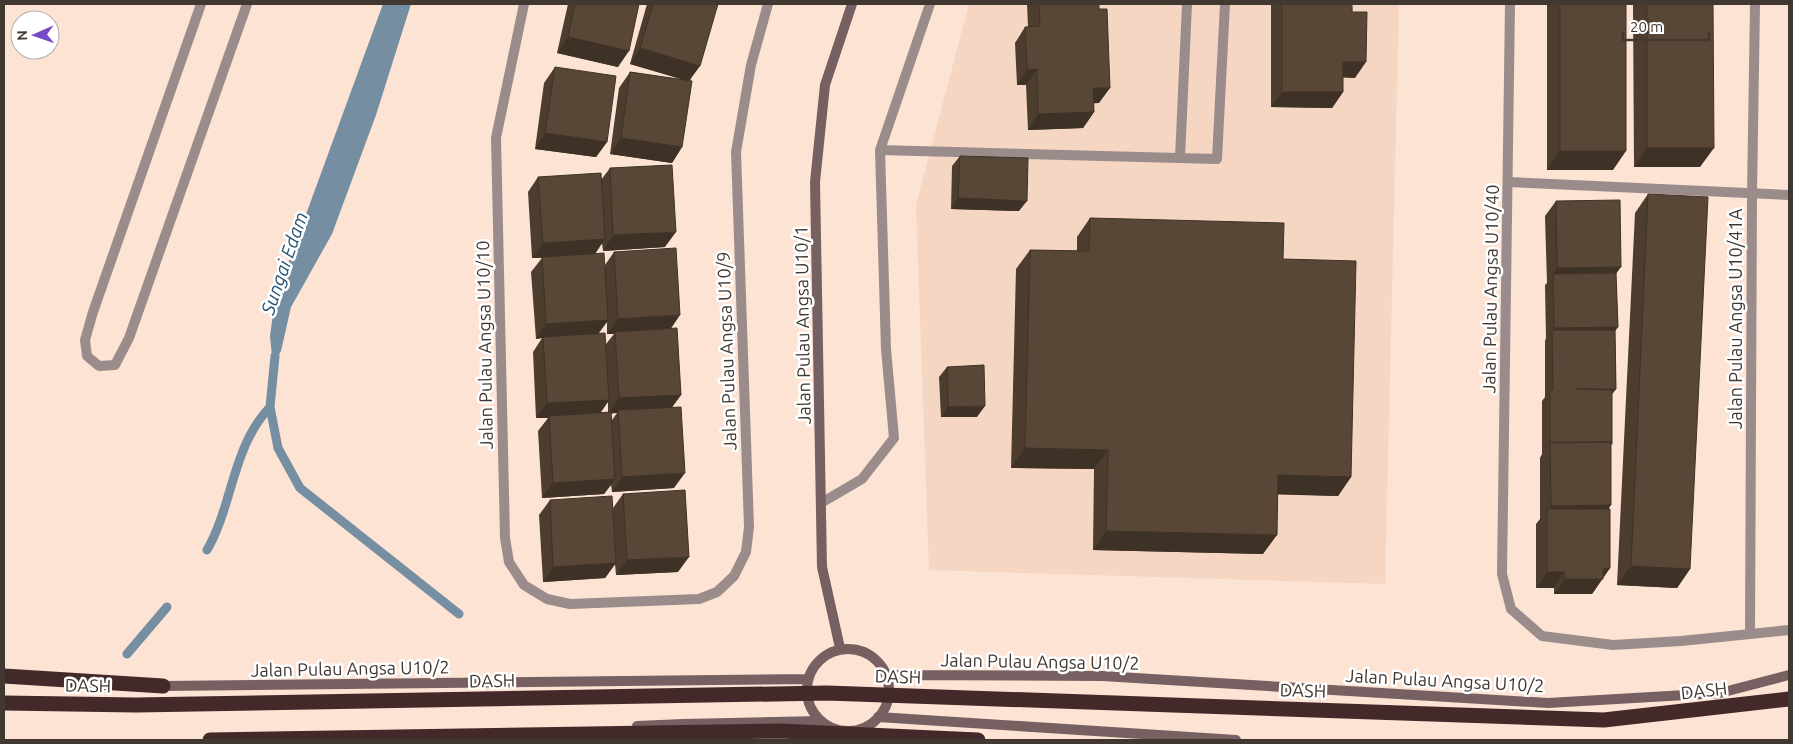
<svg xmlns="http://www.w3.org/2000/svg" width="1793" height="744" font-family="Ubuntu,sans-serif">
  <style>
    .built { fill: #f5d6c3 }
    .water { fill: #758ea2 }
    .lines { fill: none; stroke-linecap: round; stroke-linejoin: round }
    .stream { stroke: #758ea2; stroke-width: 9 }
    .lane { stroke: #9b8c8c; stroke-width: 10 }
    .street { stroke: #9b8c8c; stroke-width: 10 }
    .secondary { stroke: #766061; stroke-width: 10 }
    .highway { stroke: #44292a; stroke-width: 15 }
    .highway-bridge { stroke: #44292a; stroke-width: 15 }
    .wall { fill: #4c3d2f; fill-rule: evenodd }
    .shaded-wall { fill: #3e3226 }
    .building { fill: #584737; stroke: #3e3226 }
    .labels { text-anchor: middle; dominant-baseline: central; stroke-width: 5; stroke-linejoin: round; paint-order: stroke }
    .street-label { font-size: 18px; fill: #423832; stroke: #fff }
    .water-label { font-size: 19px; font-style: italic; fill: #255371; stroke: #fff }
  </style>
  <rect width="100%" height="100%" fill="#fce3d4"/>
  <path class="built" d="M969,4H1399L1385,584L929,570L916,205Z"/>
  <path class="water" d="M383,4H411L376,115L332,234L291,307L281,351L273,366L270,336L275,299Z"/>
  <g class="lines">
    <path class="stream" d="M275,356L270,407L278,448L300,488L459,614
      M207,550C233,505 232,447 270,407
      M127,654L167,607"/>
    <path class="lane" d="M880,150L1217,159L1225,4
      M1180,158L1187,4
      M821,503L862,479L894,438L886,349L880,150L930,4"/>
    <path class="street" d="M201,4L93,312L85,340L87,356L99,366L115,365L129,338L247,4
      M524,4L496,138L505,538L509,562L524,585L547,599L570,604L699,599L717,592L734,576L746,552L749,527L736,152L751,65L768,4
      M1510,4L1502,574L1511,609L1542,636L1613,645L1681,641L1789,630
      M1508,182L1789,195
      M1750,634L1752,194L1755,4"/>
    <path class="secondary" d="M840,648L822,567L815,182L825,85L852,4
      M807 690a41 41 0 1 1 82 0a41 41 0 1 1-82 0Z
      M886,675L1102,676L1548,703L1720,693L1789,675
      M163,686L808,679
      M878,717L1236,740
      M637,726L683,724L821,721"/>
    <path class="highway" d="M4,676L163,686"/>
    <path class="highway-bridge" d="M4,703L136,705L827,693L1604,720L1789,699
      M210,740L780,731L978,740"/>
  </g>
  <path class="wall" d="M568,4H639L618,67L557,53Z
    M647,4H718L690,81L682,147L672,163L610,154L619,88L630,72L687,81L630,64Z
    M1027,4H1099V103H1093L1094,112L1083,128L1028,130L1026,85H1017L1015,43L1025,27H1028Z
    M1271,4H1352L1355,78L1343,77V92L1332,108L1271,107Z
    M1547,4H1626L1613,170H1547Z
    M1633,4H1713L1700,167H1634Z
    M555,67L607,142L596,157L535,149L544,83Z
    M960,156L1019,211L951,209L952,166Z
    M610,168L665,247L603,251L602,243L595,254L605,265L614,252L671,328L681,395L672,407L674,488L612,492L611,485L604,494L542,498L538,431L548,418H536L533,352L542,338L536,339L531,272L542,258H532L528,192L538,177L601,180ZM607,322V334H614L606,344L599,333ZM608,402V413H600ZM611,413H617L612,420Z
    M1648,194L1690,569L1677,588L1617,585L1635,213Z
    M1556,201L1616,273L1618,327L1615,331L1616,389L1612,394L1609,509L1610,568L1592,594H1554V588H1536V524L1540,519V458L1542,454V401L1545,397V341L1546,338L1545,285L1547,283L1545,216Z
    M1090,218L1283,259L1351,477L1338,496L1278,494L1263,554L1093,550L1094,469L1011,468L1016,269L1030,250L1077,251V237Z
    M947,367L977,417H941L939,377Z
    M623,494L678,572L616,575L615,564L605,578L543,582L539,515L550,500L613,508Z"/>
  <path class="shaded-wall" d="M568,37L629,51L618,67L557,53Z
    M640,48L700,66L689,81L630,64Z
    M1343,62H1366L1355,78L1333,77Z
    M1037,69L1026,85H1017L1027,70Z
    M1093,88H1110L1099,103L1082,104Z
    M1282,92H1343L1332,108L1271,107Z
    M1094,112L1083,128L1028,130L1038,114Z
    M545,133L607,142L596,157L535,149Z
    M621,138L682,147L672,163L610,154Z
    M1647,148H1714L1700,167H1634Z
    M1560,151H1626L1613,170H1547Z
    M958,198L1027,201L1019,211L951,209Z
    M676,232L665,247L603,251L613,235Z
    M605,239L594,255L532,258L543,243Z
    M1621,267L1610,282L1553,274L1546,283L1557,268Z
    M680,315L670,330L615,332L613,334H607L618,319Z
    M608,320L597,335L543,337L542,338L536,339L546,324Z
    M1618,327L1610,338L1552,331L1554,328Z
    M1576,389H1616L1608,399Z
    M681,395L670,410H618L617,413L608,414L619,398Z
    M609,400L599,415L549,416L548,418H536L547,403Z
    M985,406L977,417H941L948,407Z
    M1025,448L1108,450L1094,469L1011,468Z
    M685,473L674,488L612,492L622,477Z
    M1278,475L1351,477L1338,496L1265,494Z
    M615,479L604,494L542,498L553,483Z
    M1611,505L1600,521L1547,512L1551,506Z
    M1106,531L1277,535L1263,554L1093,550Z
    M689,557L678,572L616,575L627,560Z
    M616,563L605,578L543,582L553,567Z
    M1631,566L1690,569L1677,588L1617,585Z
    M1610,568L1592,594H1554L1565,579L1603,569Z
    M1547,572H1564L1554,588H1536Z"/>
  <path class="building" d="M575,4H639L629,51L568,37Z
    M653,4H718L700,66L640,48Z
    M1039,4H1099V9H1107L1110,88H1093L1094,112L1038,114L1037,69L1027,70L1025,27L1040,26Z
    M1282,4H1352V12H1367L1366,62H1343V92H1282Z
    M1560,4H1626V151H1560Z
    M1647,4H1713L1714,148H1647Z
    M555,67L616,76L607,142L545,133Z
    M630,72L692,81L682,147L621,138Z
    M960,156L1028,158L1027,201L958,198Z
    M672,165L676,232L613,235L610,168Z
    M601,173L605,239L543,243L538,177Z
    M1648,194L1708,197L1690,569L1631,566Z
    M1620,200L1621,267L1557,268L1556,201Z
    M1090,218L1284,223L1283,259L1356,261L1351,477L1278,475L1277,535L1106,531L1108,450L1025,448L1030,250L1089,251Z
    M676,248L680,315L618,319L614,252Z
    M604,253L608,320L546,324L542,257Z
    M1616,273L1618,327L1554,328L1553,274Z
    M677,328L681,395L619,398L615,332Z
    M1552,330H1615L1616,389H1576L1612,390V444H1611V442L1550,443V390H1553Z
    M605,333L609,400L547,403L543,337Z
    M984,365L985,406L948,407L947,367Z
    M681,407L685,473L622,477L618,410Z
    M611,412L615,479L553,483L549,416Z
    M1550,442H1611V505L1551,506Z
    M685,490L689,557L627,560L623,494Z
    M612,496L616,563L553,567L550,500Z
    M1547,509H1610V568L1603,569V579H1565L1564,572H1547Z"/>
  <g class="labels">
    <g class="street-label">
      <text transform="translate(1490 289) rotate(-89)">Jalan Pulau Angsa U10/40</text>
      <text transform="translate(1735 319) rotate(-90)">Jalan Pulau Angsa U10/41A</text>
      <text transform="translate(802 325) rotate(-91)">Jalan Pulau Angsa U10/1</text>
      <text transform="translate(484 345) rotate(-91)">Jalan Pulau Angsa U10/10</text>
      <text transform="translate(726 351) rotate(-92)">Jalan Pulau Angsa U10/9</text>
      <text transform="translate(1040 661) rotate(1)">Jalan Pulau Angsa U10/2</text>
      <text transform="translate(350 668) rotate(-1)">Jalan Pulau Angsa U10/2</text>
      <text transform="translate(898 676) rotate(2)">DASH</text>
      <text transform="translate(492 680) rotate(-1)">DASH</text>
      <text transform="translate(1445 680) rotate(3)">Jalan Pulau Angsa U10/2</text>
      <text transform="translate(88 685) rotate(1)">DASH</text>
      <text transform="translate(1303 690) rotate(2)">DASH</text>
      <text transform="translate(1704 690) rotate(-6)">DASH</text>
    </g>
    <g class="water-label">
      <text transform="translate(284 263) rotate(-71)">Sungai Edam</text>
    </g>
  </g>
  <rect width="1793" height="744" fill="none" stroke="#423832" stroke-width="10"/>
  <g transform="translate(35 35) rotate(268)"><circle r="24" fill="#ffffff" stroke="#b3afad"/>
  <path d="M0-4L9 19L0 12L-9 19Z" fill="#744bc4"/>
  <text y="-8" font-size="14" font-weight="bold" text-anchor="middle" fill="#423832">N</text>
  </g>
  <path d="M1623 32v8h86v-8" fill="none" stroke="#423832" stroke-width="2.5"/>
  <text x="1630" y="32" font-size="15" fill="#423832" stroke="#ffffff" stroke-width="4" paint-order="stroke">20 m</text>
</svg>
